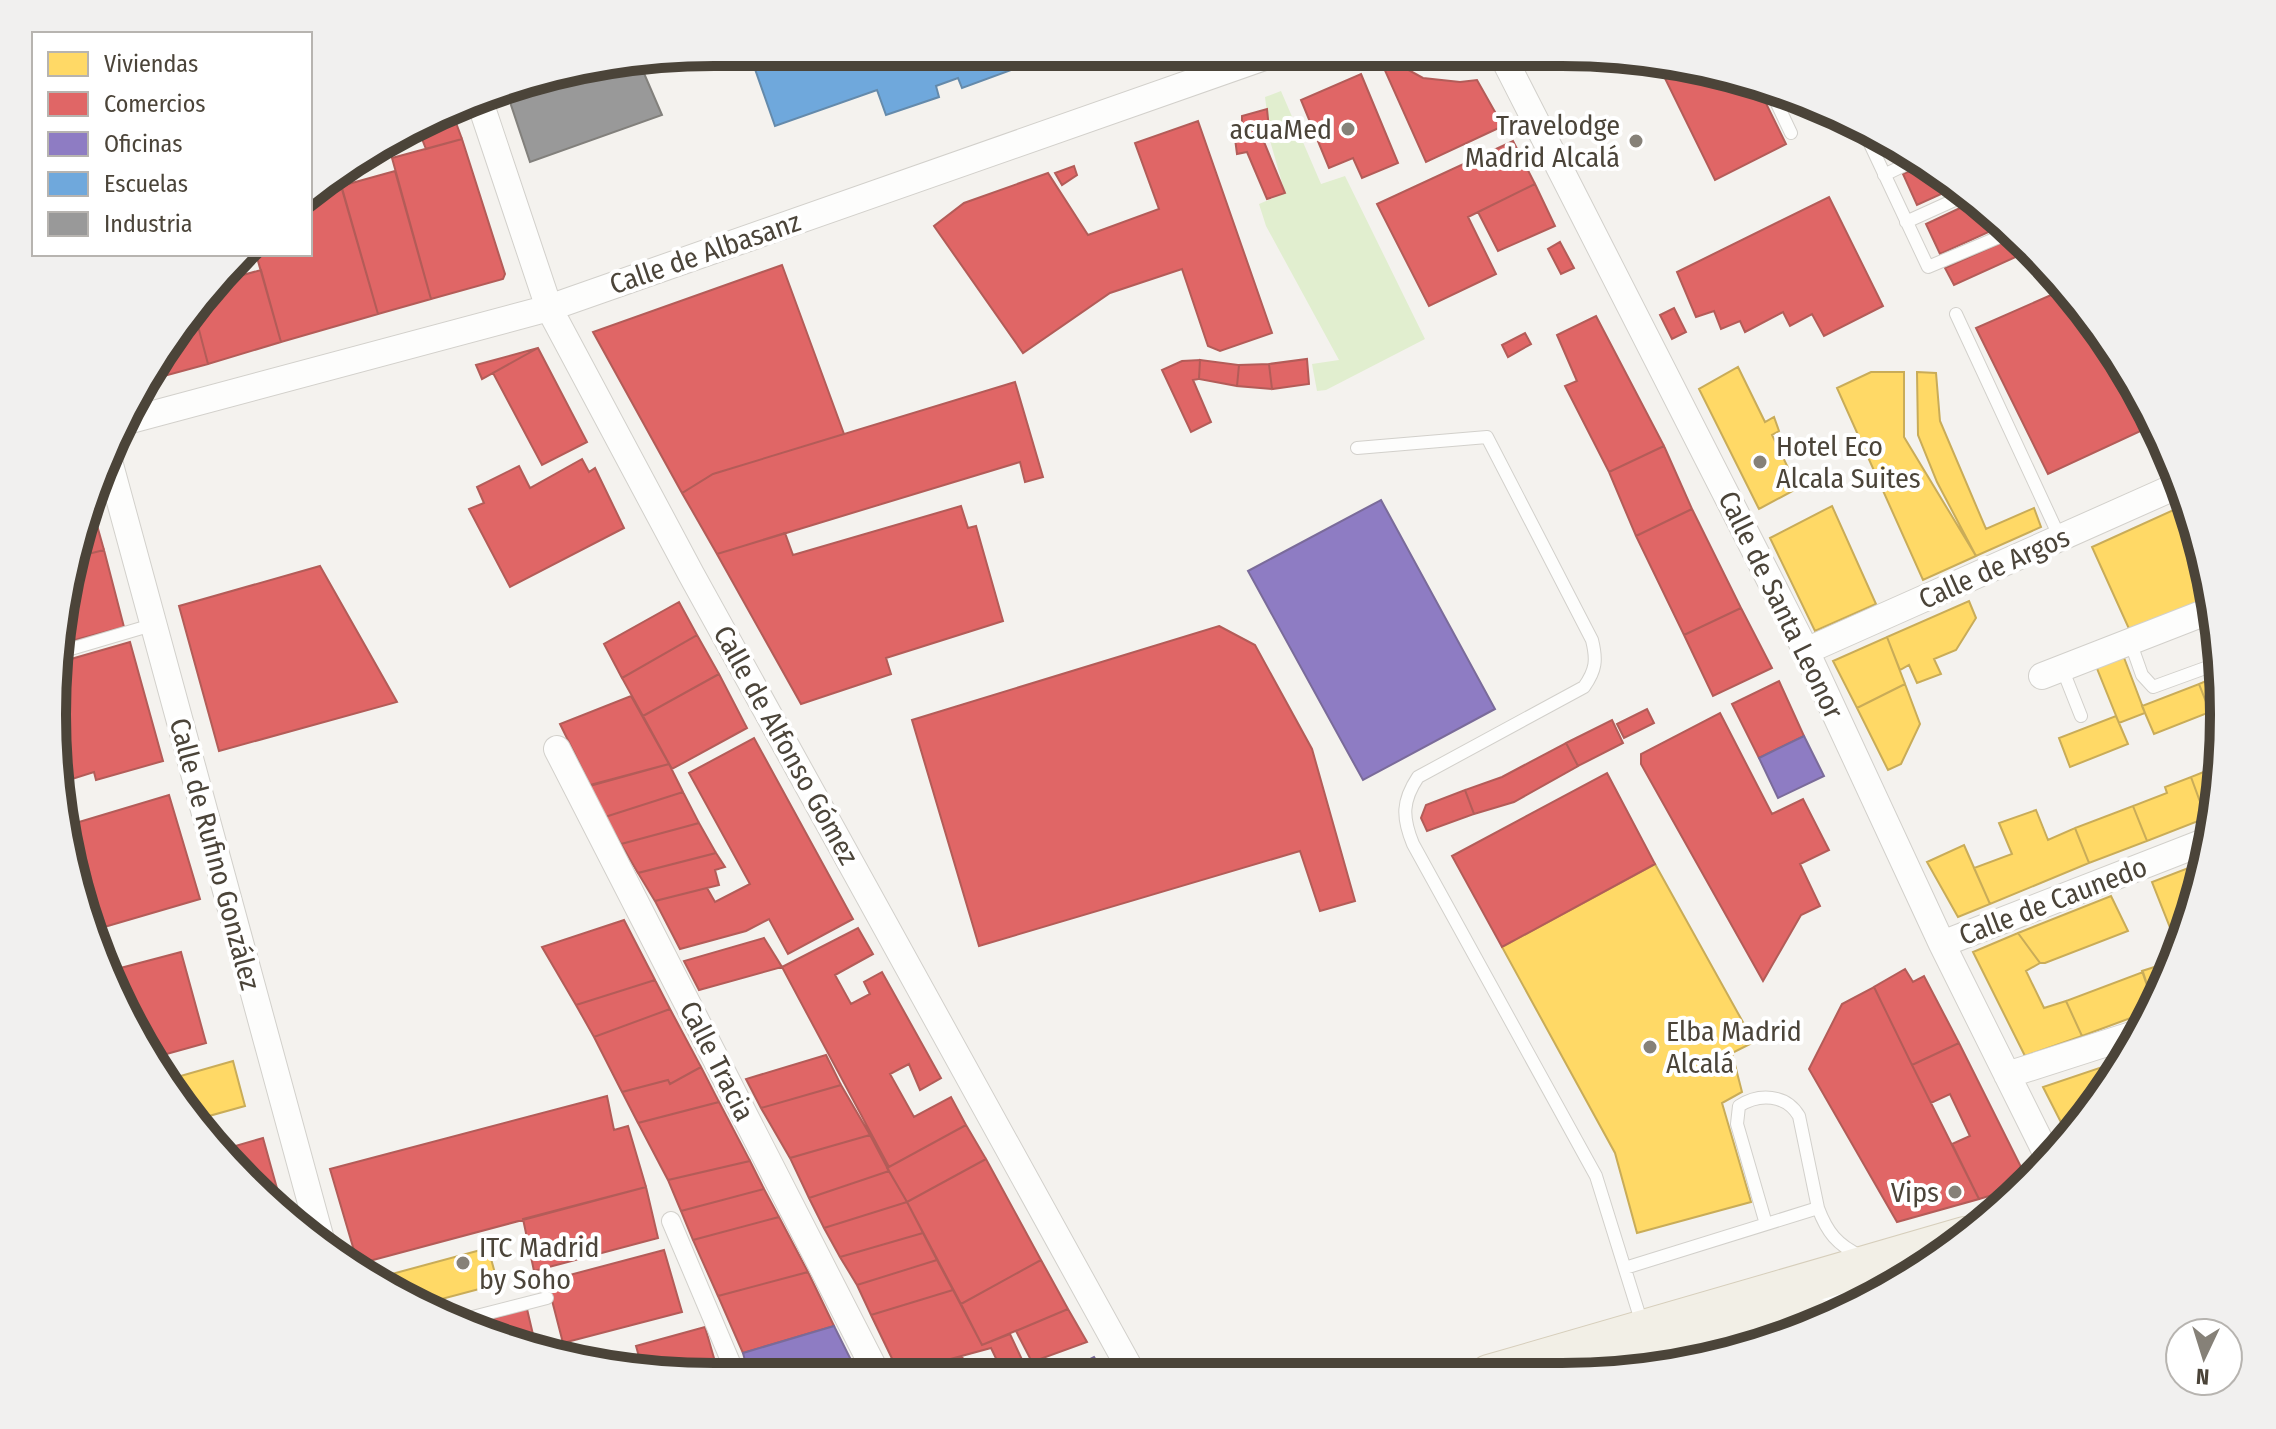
<svg xmlns="http://www.w3.org/2000/svg" width="2276" height="1429" font-family="'Fira Sans Condensed',sans-serif">
  <style>
    .green { fill: #e1eecf }
    .homes { fill: #ffd966; stroke: #c9ac58; stroke-width: 2 }
    .shops { fill: #e06666; stroke: #b35c58; stroke-width: 2 }
    .offices { fill: #8e7cc3; stroke: #7a6b9a; stroke-width: 2 }
    .schools { fill: #6fa8dc; stroke: #648aab; stroke-width: 2 }
    .industry { fill: #999; stroke: #82807c; stroke-width: 2 }
    .lines { fill: none; stroke-linecap: round; stroke-linejoin: round }
    .service-casing { stroke: #d2d0cb; stroke-width: 14 }
    .pedestrian-casing { stroke: #d2d0cb; stroke-width: 20 }
    .minor-casing { stroke: #d2d0cb; stroke-width: 28 }
    .primary-casing { stroke: #d6cebb; stroke-width: 42 }
    .service { stroke: #fdfdfc; stroke-width: 12 }
    .pedestrian { stroke: #fdfdfc; stroke-width: 18 }
    .minor { stroke: #fdfdfc; stroke-width: 26 }
    .primary { stroke: #f2efe6; stroke-width: 40 }
    .poi-dot { fill: #868178; stroke: #fff; stroke-width: 3 }
    .labels { text-anchor: middle; dominant-baseline: central; stroke-width: 8; stroke-linejoin: round; paint-order: stroke }
    .poi-label { font-size: 28px; fill: #4b4439; stroke: #fff; text-anchor: end }
    .street-label { font-size: 28px; fill: #4b4439; stroke: #fff }
    .rim { fill: none; stroke: #4b4439; stroke-width: 10 }
  </style>
  <rect width="100%" height="100%" fill="#f4f2ee"/>
  <path class="green" d="M1281,91L1321,184L1345,176L1425,339L1326,390L1317,391L1312,364L1339,360L1266,226L1259,204L1285,193L1271,144L1265,97Z"/>
  <path class="homes" d="M1738,367L1765,422L1774,417L1779,431L1772,435L1798,488L1759,509L1699,389Z
    M1871,372H1904V437L1976,556L1923,580L1837,388Z
    M1917,372L1936,373L1940,421L1986,529L2034,508L2041,527L1976,556L1937,482L1918,435Z
    M2189,503L2211,598L2130,631L2092,547Z
    M1832,506L1876,604L1815,631L1770,538Z
    M1969,601L1976,618L1956,650L1934,659L1941,674L1917,683L1909,665L1900,670L1887,637Z
    M1887,637L1905,684L1857,708L1833,661Z
    M2123,655L2145,713L2119,723L2096,666Z
    M2220,675L2221,708L2210,712L2199,684Z
    M1905,684L1920,724L1901,764L1888,770L1857,708Z
    M2199,684L2210,712L2154,734L2142,706Z
    M2116,716L2128,744L2070,767L2059,738Z
    M2216,767L2220,772L2213,816L2206,818L2191,777Z
    M2191,777L2206,818L2147,841L2133,806L2167,793L2165,787Z
    M2133,806L2147,841L2089,863L2075,828Z
    M2036,810L2048,840L2075,828L2089,863L1990,904L1974,868L2012,854L1999,823Z
    M1964,845L1990,904L1958,917L1927,862Z
    M1655,864L1754,1042L1732,1053L1742,1092L1722,1103L1751,1202L1637,1233L1615,1153L1502,947Z
    M2196,865L2202,883L2186,926L2171,930L2152,882Z
    M2111,896L2128,931L2045,963H2040L2018,933Z
    M2018,933L2040,963L2026,971L2044,1008L2066,1001L2082,1036L2025,1056L1973,952Z
    M2173,961L2155,1008V1009L2142,971Z
    M2143,972L2155,1009L2082,1036L2066,1001Z
    M2123,1060L2087,1118L2069,1138L2043,1087Z
    M233,1061L245,1106L198,1119L163,1081Z
    M488,1248L498,1284L423,1304L377,1278Z"/>
  <path class="shops" d="M1656,60L1758,87L1786,144L1715,180Z
    M1392,61L1423,78L1460,82L1477,80L1503,126L1426,162L1383,66Z
    M1361,74L1398,163L1362,178L1353,158L1329,168L1301,100Z
    M1267,109L1269,129L1263,130L1264,142L1285,193L1267,199L1247,152L1237,154L1233,123L1242,122V116Z
    M452,112L462,139L426,149L422,139L379,150Z
    M1198,121L1272,333L1220,351L1208,346L1182,269L1110,293L1023,353L934,226L964,203L1048,173L1088,235L1159,209L1135,143Z
    M462,139L505,274L503,279L431,299L392,158Z
    M1513,141L1535,184L1468,217L1496,274L1429,306L1377,204Z
    M378,148L382,161L350,171L348,163Z
    M1923,165L1959,186L1917,205L1903,174Z
    M1074,166L1077,175L1062,185L1055,173Z
    M395,171L431,299L378,314L341,186Z
    M338,174L378,314L281,342L256,254H310V198Z
    M1535,184L1555,226L1498,251L1478,212Z
    M1829,197L1883,306L1824,336L1812,314L1790,326L1783,312L1745,332L1740,321L1721,329L1714,311L1696,317L1677,272Z
    M1977,200L2004,225L1940,254L1926,224Z
    M2016,236L2031,250L1954,285L1945,268Z
    M1560,242L1574,268L1561,274L1548,249Z
    M782,265L844,434L713,474L682,493L593,332Z
    M261,270L281,342L208,364L193,307L221,281Z
    M2067,288L2111,349L2147,428L2048,474L1976,328Z
    M193,307L208,364L153,379L189,311Z
    M1674,308L1686,332L1672,339L1660,315Z
    M1596,316L1664,446L1609,472L1565,386L1577,381L1557,335Z
    M1525,333L1531,344L1508,357L1502,345Z
    M538,348L482,379L476,365Z
    M538,348L587,442L542,465L493,373Z
    M1307,359L1309,384L1272,389L1269,364Z
    M1200,360L1239,365L1237,386L1199,379Z
    M1200,360L1199,379L1193,380L1211,422L1191,432L1162,370L1182,361Z
    M1269,364L1272,389L1237,386L1239,365Z
    M1015,382L1043,477L1025,482L1020,462L717,554L682,493L713,474Z
    M1664,446L1692,509L1636,536L1609,472Z
    M582,459L589,472L595,468L624,528L510,587L469,509L484,503L477,487L519,466L530,488Z
    M89,497L104,550L76,557L87,501Z
    M961,506L968,528L976,526L1003,621L886,658L891,674L801,704L717,554L785,533L793,555Z
    M1692,509L1741,608L1684,635L1636,536Z
    M104,550L124,627L67,642L62,627L76,557Z
    M320,566L397,702L219,751L179,606Z
    M679,602L697,635L622,678L604,644Z
    M1741,608L1772,668L1713,696L1684,635Z
    M1219,626L1255,645L1312,749L1355,901L1320,911L1300,851L979,946L912,720Z
    M697,635L719,674L643,716L622,678Z
    M130,642L163,761L96,780L94,772L72,779L66,758L62,759L53,672L66,669L64,661Z
    M719,674L747,728L672,769L643,716Z
    M1779,681L1804,736L1759,758L1732,704Z
    M631,696L669,764L590,785L560,724Z
    M1647,709L1654,723L1624,738L1617,724Z
    M1720,713L1772,814L1803,799L1829,850L1800,864L1820,906L1801,915L1763,981L1641,764V754Z
    M1612,720L1623,743L1578,766L1566,743Z
    M754,738L853,919L788,954L769,919L746,931L680,949L655,901L707,888L715,902L750,884L689,773Z
    M1566,743L1578,766L1514,802L1474,814L1465,790L1502,777Z
    M669,764L683,792L605,817L586,787Z
    M1607,773L1655,864L1502,947L1452,856Z
    M1465,790L1474,814L1427,831L1421,818L1426,805Z
    M683,792L699,823L621,844L605,817Z
    M169,795L200,899L94,930L75,886L69,825Z
    M699,823L716,853L638,873L621,844Z
    M716,853L725,867L715,870L719,885L655,901L638,873Z
    M624,920L655,980L576,1005L542,947Z
    M104,927L110,946L103,948L94,930Z
    M858,928L873,954L835,975L851,1004L870,994L864,982L882,972L941,1078L920,1090L909,1064L890,1074L914,1117L951,1097L966,1125L889,1167L782,967Z
    M764,938L782,967L699,990L684,961Z
    M181,952L206,1043L152,1058L113,970Z
    M1905,969L1913,982L1924,976L1959,1043L1912,1065L1874,987Z
    M655,980L670,1009L594,1037L576,1005Z
    M1874,987L1912,1065L1979,1199L1897,1222L1809,1069L1842,1004Z
    M670,1009L701,1067L670,1084L668,1080L622,1092L594,1037Z
    M1959,1043L2028,1181L2023,1186L1979,1199L1952,1144L1970,1136L1950,1094L1931,1103L1912,1065Z
    M826,1055L841,1085L761,1108L746,1079Z
    M701,1067L719,1102L638,1123L622,1092L668,1080L670,1084Z
    M841,1085L870,1135L790,1158L761,1108Z
    M607,1096L614,1130L628,1126L646,1187L358,1264L330,1169Z
    M719,1102L750,1161L668,1180L638,1123Z
    M966,1125L986,1159L907,1202L887,1168Z
    M870,1135L889,1171L809,1198L790,1158Z
    M263,1138L283,1210L225,1149Z
    M986,1159L1041,1260L961,1304L907,1202Z
    M750,1161L764,1189L681,1211L668,1180Z
    M889,1171L907,1202L824,1228L809,1198Z
    M646,1187L658,1238L534,1271L523,1219Z
    M764,1189L779,1217L693,1240L681,1211Z
    M907,1202L923,1233L840,1257L824,1228Z
    M779,1217L808,1272L718,1296L693,1240Z
    M923,1233L937,1260L857,1285L840,1257Z
    M664,1250L682,1312L563,1343L547,1281Z
    M937,1260L953,1290L871,1315L857,1285Z
    M1041,1260L1068,1309L982,1345L961,1304Z
    M808,1272L834,1326L743,1353L718,1296Z
    M953,1290L982,1345L1010,1334L1025,1366L1034,1361L1040,1373H1003L991,1348L899,1373L871,1315Z
    M527,1309L536,1347L462,1327Z
    M1068,1309L1087,1342L1032,1362L1016,1331Z
    M705,1327L718,1372L643,1371L636,1346Z
    M962,1356L967,1373H944L941,1363Z"/>
  <path class="offices" d="M1381,500L1495,709L1363,780L1248,571Z
    M1804,736L1824,776L1778,798L1759,758Z
    M834,1326L857,1372H748L743,1353Z
    M1094,1357L1104,1373H1063Z"/>
  <path class="schools" d="M749,52L1008,54L1014,69L962,88L958,78L936,86L939,97L886,115L877,90L775,126Z"/>
  <path class="industry" d="M640,64L662,115L530,162L505,87Z"/>
  <g class="lines">
    <g class="service-casing">
      <path id="service" d="M1771,91L1791,133
        M1864,131L1928,267L2011,232
        M1884,175L1915,160
        M1906,222L1970,193
        M1956,314L2060,538
        M1357,448L1487,437L1592,640C1597,660 1596,670 1584,687L1418,777C1402,801 1402,817 1413,844L1596,1176L1643,1327
        M2130,641L2142,675L2153,687L2219,663
        M57,653L152,625
        M2062,668L2081,716
        M1766,1224L1737,1124L1739,1106C1759,1093 1786,1094 1799,1116L1818,1208
        M1625,1268L1818,1208C1827,1232 1837,1245 1861,1256
        M453,1322L547,1298"/>
    </g>
    <g class="pedestrian-casing">
      <path id="pedestrian" d="M671,1221L735,1372"/>
    </g>
    <g class="minor-casing">
      <path id="minor" d="M1503,57L1806,651L1942,944L2049,1159
        M479,99L549,308L691,574L1133,1374
        M131,420L549,308L1270,55
        M109,461L323,1247
        M1806,651L2181,484
        M2042,676L2214,609
        M557,749L876,1372
        M1942,944L2209,840
        M2007,1075L2141,1032
        M1790,1311L1858,1287L1874,1263L1892,1289"/>
    </g>
    <g class="primary-casing">
      <path id="primary" d="M1618,1373L1819,1319
        M1489,1375L1965,1237"/>
    </g>
    <use href="#service" class="service"/>
    <use href="#pedestrian" class="pedestrian"/>
    <use href="#minor" class="minor"/>
    <use href="#primary" class="primary"/>
  </g>
  <g class="poi-dot">
    <circle cx="1348" cy="129" r="8"/>
    <circle cx="1636" cy="141" r="8"/>
    <circle cx="1760" cy="462" r="8"/>
    <circle cx="1650" cy="1047" r="8"/>
    <circle cx="1955" cy="1192" r="8"/>
    <circle cx="463" cy="1263" r="8"/>
  </g>
  <g class="labels">
    <g class="poi-label">
      <text x="1620" y="125">Travelodge<tspan x="1620" dy="32">Madrid Alcalá</tspan></text>
      <text x="1332" y="129">acuaMed</text>
      <text x="1776" y="446" text-anchor="start">Hotel Eco<tspan x="1776" dy="32">Alcala Suites</tspan></text>
      <text x="1666" y="1031" text-anchor="start">Elba Madrid<tspan x="1666" dy="32">Alcalá</tspan></text>
      <text x="1939" y="1192">Vips</text>
      <text x="479" y="1247" text-anchor="start">ITC Madrid<tspan x="479" dy="32">by Soho</tspan></text>
    </g>
    <g class="street-label">
      <text transform="translate(705 253) rotate(-19)">Calle de Albasanz</text>
      <text transform="translate(1994 568) rotate(-24)">Calle de Argos</text>
      <text transform="translate(1781 605) rotate(64)">Calle de Santa Leonor</text>
      <text transform="translate(786 745) rotate(61)">Calle de Alfonso Gómez</text>
      <text transform="translate(215 854) rotate(75)">Calle de Rufino González</text>
      <text transform="translate(2053 901) rotate(-21)">Calle de Caunedo</text>
      <text transform="translate(717 1061) rotate(63)">Calle Tracia</text>
    </g>
  </g>
  <path d="M0 0H2276V1429H0ZM714 66H1562A648 648 0 0 1 2210 714V715A648 648 0 0 1 1562 1363H714A648 648 0 0 1 66 715V714A648 648 0 0 1 714 66Z" fill="#f1f0ef" fill-rule="evenodd"/>
  <path class="rim" d="M714 66H1562A648 648 0 0 1 2210 714V715A648 648 0 0 1 1562 1363H714A648 648 0 0 1 66 715V714A648 648 0 0 1 714 66Z"/>
  <rect x="32" y="32" width="280" height="224" fill="#ffffff" stroke="#b7b4b0" stroke-width="2"/>
  <rect x="48" y="52" width="40" height="24" fill="#ffd966" stroke="#b7b4b0" stroke-width="2"/>
  <text x="104" y="72" font-size="24" fill="#4b4439">Viviendas</text>
  <rect x="48" y="92" width="40" height="24" fill="#e06666" stroke="#b7b4b0" stroke-width="2"/>
  <text x="104" y="112" font-size="24" fill="#4b4439">Comercios</text>
  <rect x="48" y="132" width="40" height="24" fill="#8e7cc3" stroke="#b7b4b0" stroke-width="2"/>
  <text x="104" y="152" font-size="24" fill="#4b4439">Oficinas</text>
  <rect x="48" y="172" width="40" height="24" fill="#6fa8dc" stroke="#b7b4b0" stroke-width="2"/>
  <text x="104" y="192" font-size="24" fill="#4b4439">Escuelas</text>
  <rect x="48" y="212" width="40" height="24" fill="#999999" stroke="#b7b4b0" stroke-width="2"/>
  <text x="104" y="232" font-size="24" fill="#4b4439">Industria</text>
  <g transform="translate(2204 1357) rotate(184)"><circle r="38" fill="#ffffff" stroke="#b7b4b0" stroke-width="2"/>
  <path d="M0-6L14 30L0 20L-14 30Z" fill="#868178"/>
  <text y="-12" font-size="22" font-weight="bold" text-anchor="middle" fill="#4b4439">N</text>
  </g>
</svg>
